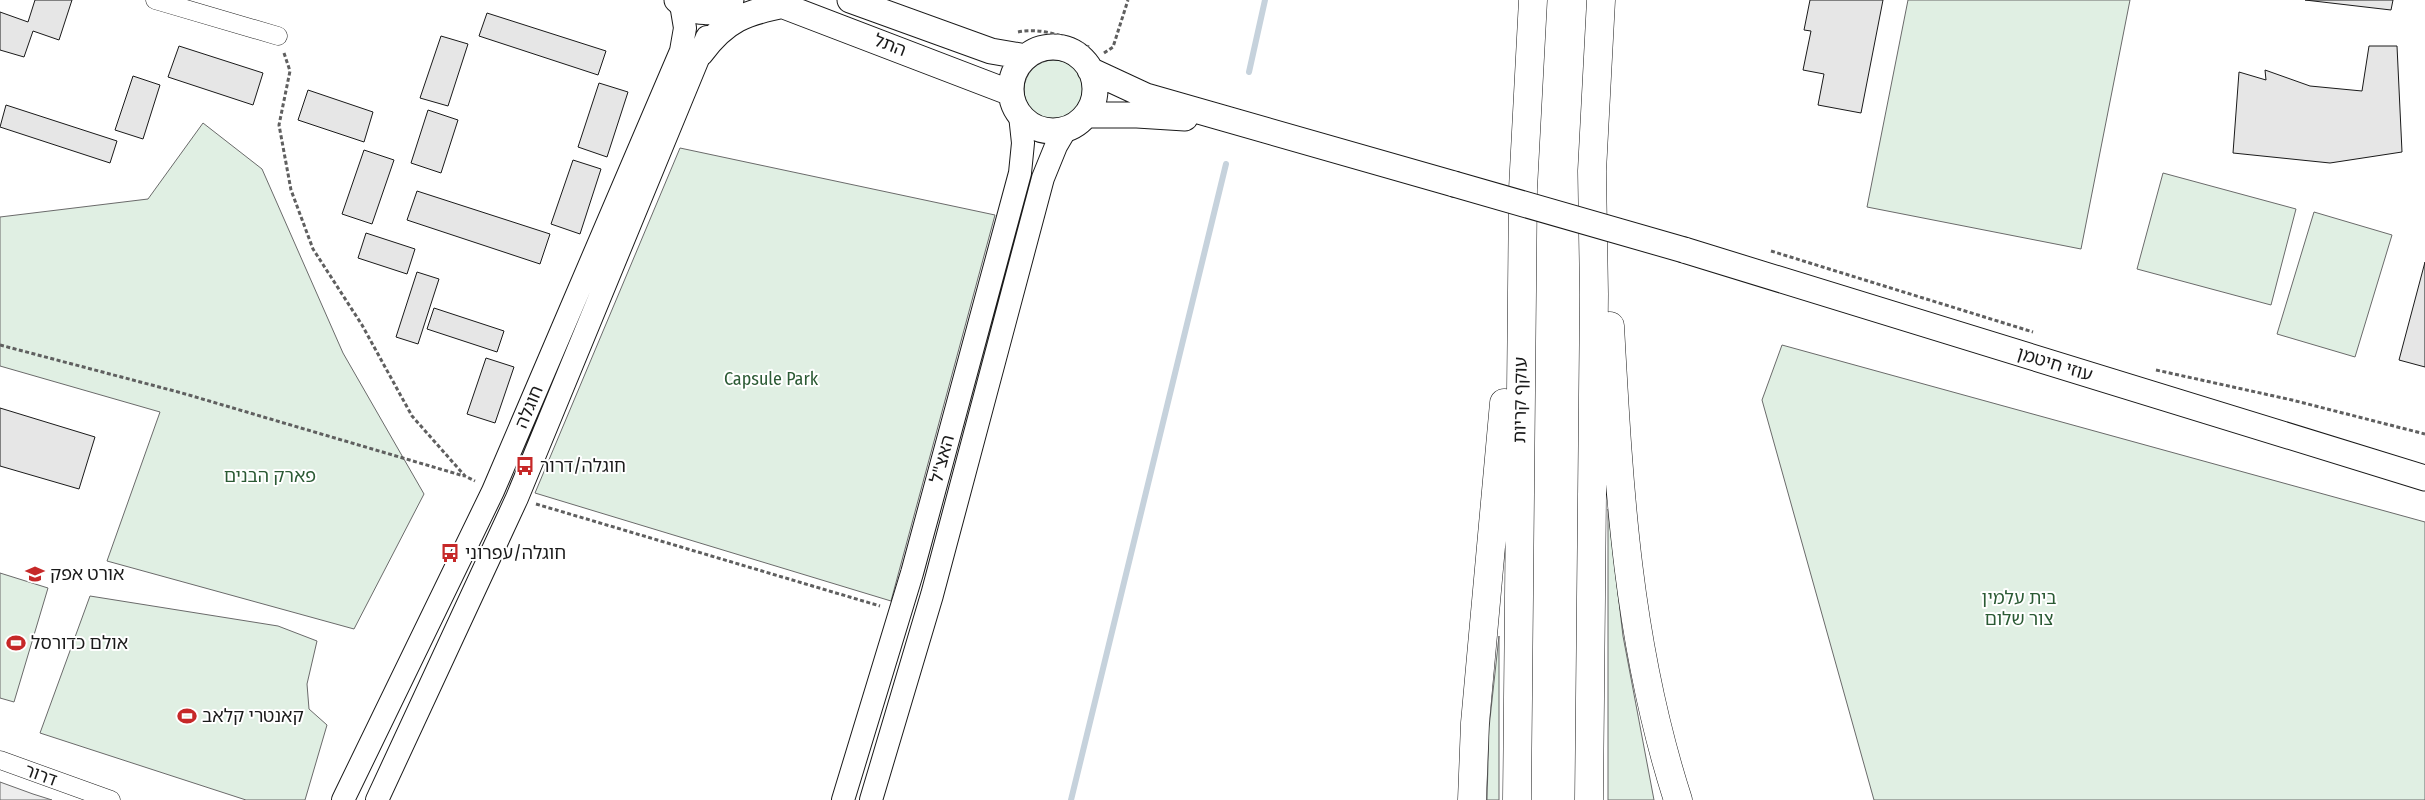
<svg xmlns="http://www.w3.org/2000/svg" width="2425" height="800" font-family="'Fira Sans Condensed','Noto Sans Hebrew',sans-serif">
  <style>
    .green { fill: #e0efe3; stroke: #6a6a6a }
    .parking { fill: #ededed; stroke: #6a6a6a }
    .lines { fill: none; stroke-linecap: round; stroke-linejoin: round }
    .stream { stroke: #c6d2dc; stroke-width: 6 }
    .building { fill: #e6e6e6; stroke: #1a1a1a }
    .minor-casing { stroke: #1a1a1a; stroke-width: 19 }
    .tertiary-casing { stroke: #1a1a1a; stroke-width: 24 }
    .secondary-casing { stroke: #1a1a1a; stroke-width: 27 }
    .motorway-casing { stroke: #1a1a1a; stroke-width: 29 }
    .path { stroke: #5f5f5f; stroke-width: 3; stroke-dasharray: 4 2.5; stroke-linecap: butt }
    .minor { stroke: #fff; stroke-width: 18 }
    .tertiary { stroke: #fff; stroke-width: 22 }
    .secondary { stroke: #fff; stroke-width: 25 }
    .motorway { stroke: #fff; stroke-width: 28 }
    .secondary-bridge-casing { stroke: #1a1a1a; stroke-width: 27; stroke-linecap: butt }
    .secondary-bridge { stroke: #fff; stroke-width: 25 }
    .labels { text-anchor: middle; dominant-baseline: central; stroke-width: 4; stroke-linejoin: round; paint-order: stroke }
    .street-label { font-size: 18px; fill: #1a1a1a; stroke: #fff }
    .park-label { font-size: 18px; fill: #2b5a34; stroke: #fff }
    .poi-label { font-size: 18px; fill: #1a1a1a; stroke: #fff; text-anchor: start }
  </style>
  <rect width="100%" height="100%" fill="#fff"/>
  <path class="green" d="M1908,0H2130L2081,249L1867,207Z
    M1024 90a30 30 0 1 1 60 0a30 30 0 1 1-60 0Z
    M203,123L262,169L343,353L424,494L354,629L107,561L160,412L0,366V217L148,199Z
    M680,148L995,215L891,601L535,493Z
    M2163,173L2296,209L2271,305L2137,269Z
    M2314,212L2392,235L2355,357L2277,334Z
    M1782,345L2425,522V800H1874L1762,400Z
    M1608,509L1623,636L1654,800H1608Z
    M0,573L48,588L14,702L0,698Z
    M90,596L278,626L317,641L307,684L309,709L327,725L305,800H246L40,733Z
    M1499,636V800H1487L1489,728Z"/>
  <path class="parking" d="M0,782L33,794L52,800H0Z"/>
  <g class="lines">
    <path class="stream" d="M1249,72L1265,0
      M1071,800L1226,164"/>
  </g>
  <path class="building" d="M35,0H72L59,40L33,31L24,57L0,50V12L28,22Z
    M1810,0H1883L1861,113L1818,105L1824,74L1803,70L1811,31L1804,30Z
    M2305,0H2393L2391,10Z
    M487,13L606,51L598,75L479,36Z
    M441,36L468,44L448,106L420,98Z
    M179,46L263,73L253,105L168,77Z
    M2369,46H2397L2402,152L2330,163L2233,153L2239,72L2266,80L2265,70L2310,86L2362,91Z
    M133,76L160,85L143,139L115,130Z
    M599,83L628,92L607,157L578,147Z
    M308,90L373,112L364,142L298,120Z
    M6,105L117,141L110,163L0,127Z
    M428,110L458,120L441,173L411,163Z
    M364,150L394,160L372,224L342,214Z
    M573,160L601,169L580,234L551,224Z
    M417,191L550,234L540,264L407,220Z
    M366,233L415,249L407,274L358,258Z
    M2425,262V367L2399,360Z
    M417,272L439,279L418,344L396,337Z
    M434,308L504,331L497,352L427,329Z
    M486,358L514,367L495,423L467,414Z
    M0,408L95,437L79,489L0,466Z"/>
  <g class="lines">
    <g class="minor-casing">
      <path id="minor" d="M155,0L278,36
        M0,760L111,800"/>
    </g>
    <g class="tertiary-casing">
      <path id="tertiary" d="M343,800L493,491L681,51L685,28L681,4
        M377,800L517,498L707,37
        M843,800L912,573L1020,173L1023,143L1020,115
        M871,800L932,595L1043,178L1056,146L1066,129"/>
    </g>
    <g class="secondary-casing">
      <path id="secondary" d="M677,0C692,15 717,16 731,0
        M768,0L1011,93
        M850,0L991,51L1026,57
        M1011 89a42 42 0 1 1 84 0a42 42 0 1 1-84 0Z
        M701,53C725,20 746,12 786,5
        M1090,70L1146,96L1454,184
        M1086,115H1137L1185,118
        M1684,250L2425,478"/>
    </g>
    <g class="motorway-casing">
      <path id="motorway" d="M1610,326C1619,489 1627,642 1678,800
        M1472,800L1475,723L1504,403
        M1517,800L1523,189L1533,0
        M1589,800L1594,294L1592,171L1601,0"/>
    </g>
    <path class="path" d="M1018,32C1042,27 1067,37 1089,47
      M284,53L290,71L279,125L291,190L313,249L362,325L412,416L465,476L475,481
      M1104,53L1113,47L1128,0
      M1771,251L2033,332
      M0,345L182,393L464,476
      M2156,370L2292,400L2425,434
      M536,504L880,606"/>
    <use href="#minor" class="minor"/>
    <use href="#tertiary" class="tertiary"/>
    <use href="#secondary" class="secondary"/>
    <use href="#motorway" class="motorway"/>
    <g class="secondary-bridge-casing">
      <path id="secondary-bridge" d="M1454,184L1684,250"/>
    </g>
    <use href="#secondary-bridge" class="secondary-bridge"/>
  </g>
  <defs>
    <g id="bus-bare" transform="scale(1.5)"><path d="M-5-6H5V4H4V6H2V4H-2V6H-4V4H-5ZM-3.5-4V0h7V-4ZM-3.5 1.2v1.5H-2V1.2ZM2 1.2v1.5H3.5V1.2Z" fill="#c62828" stroke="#fff" stroke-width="2.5" paint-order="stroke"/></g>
    <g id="school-bare" transform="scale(1.5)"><path d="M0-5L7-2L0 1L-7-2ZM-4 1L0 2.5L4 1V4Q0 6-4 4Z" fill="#c62828" stroke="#fff" stroke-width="2.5" paint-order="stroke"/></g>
    <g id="stadium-bare" transform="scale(1.5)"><path d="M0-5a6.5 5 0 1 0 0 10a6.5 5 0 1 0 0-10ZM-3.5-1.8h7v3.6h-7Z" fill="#c62828" stroke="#fff" stroke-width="2.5" paint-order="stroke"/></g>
  </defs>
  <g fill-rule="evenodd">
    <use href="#bus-bare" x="525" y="466"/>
    <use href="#bus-bare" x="450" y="553"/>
    <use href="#school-bare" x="35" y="574"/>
    <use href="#stadium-bare" x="16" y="643"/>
    <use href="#stadium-bare" x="187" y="716"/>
  </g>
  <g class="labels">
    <g class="street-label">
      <text transform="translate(890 45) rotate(21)">התל</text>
      <text transform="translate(2055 364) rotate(17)">עוזי חיטמן</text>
      <text transform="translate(1520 400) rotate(-89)">עוקף קריות</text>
      <text transform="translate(529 407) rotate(-67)">חוגלה</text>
      <text transform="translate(942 459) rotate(-75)">האצ"ל</text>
      <text transform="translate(41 775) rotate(20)">דרור</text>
    </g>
    <g class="park-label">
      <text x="771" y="379">Capsule Park</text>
      <text x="270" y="476">פארק הבנים</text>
      <text x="2019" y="598">בית עלמין<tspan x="2019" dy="21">צור שלום</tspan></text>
    </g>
    <g class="poi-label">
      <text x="540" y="466">חוגלה/דרור</text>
      <text x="465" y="553">חוגלה/עפרוני</text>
      <text x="50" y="574">אורט אפק</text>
      <text x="31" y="643">אולם כדורסל</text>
      <text x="202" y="716">קאנטרי קלאב</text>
    </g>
  </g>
</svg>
